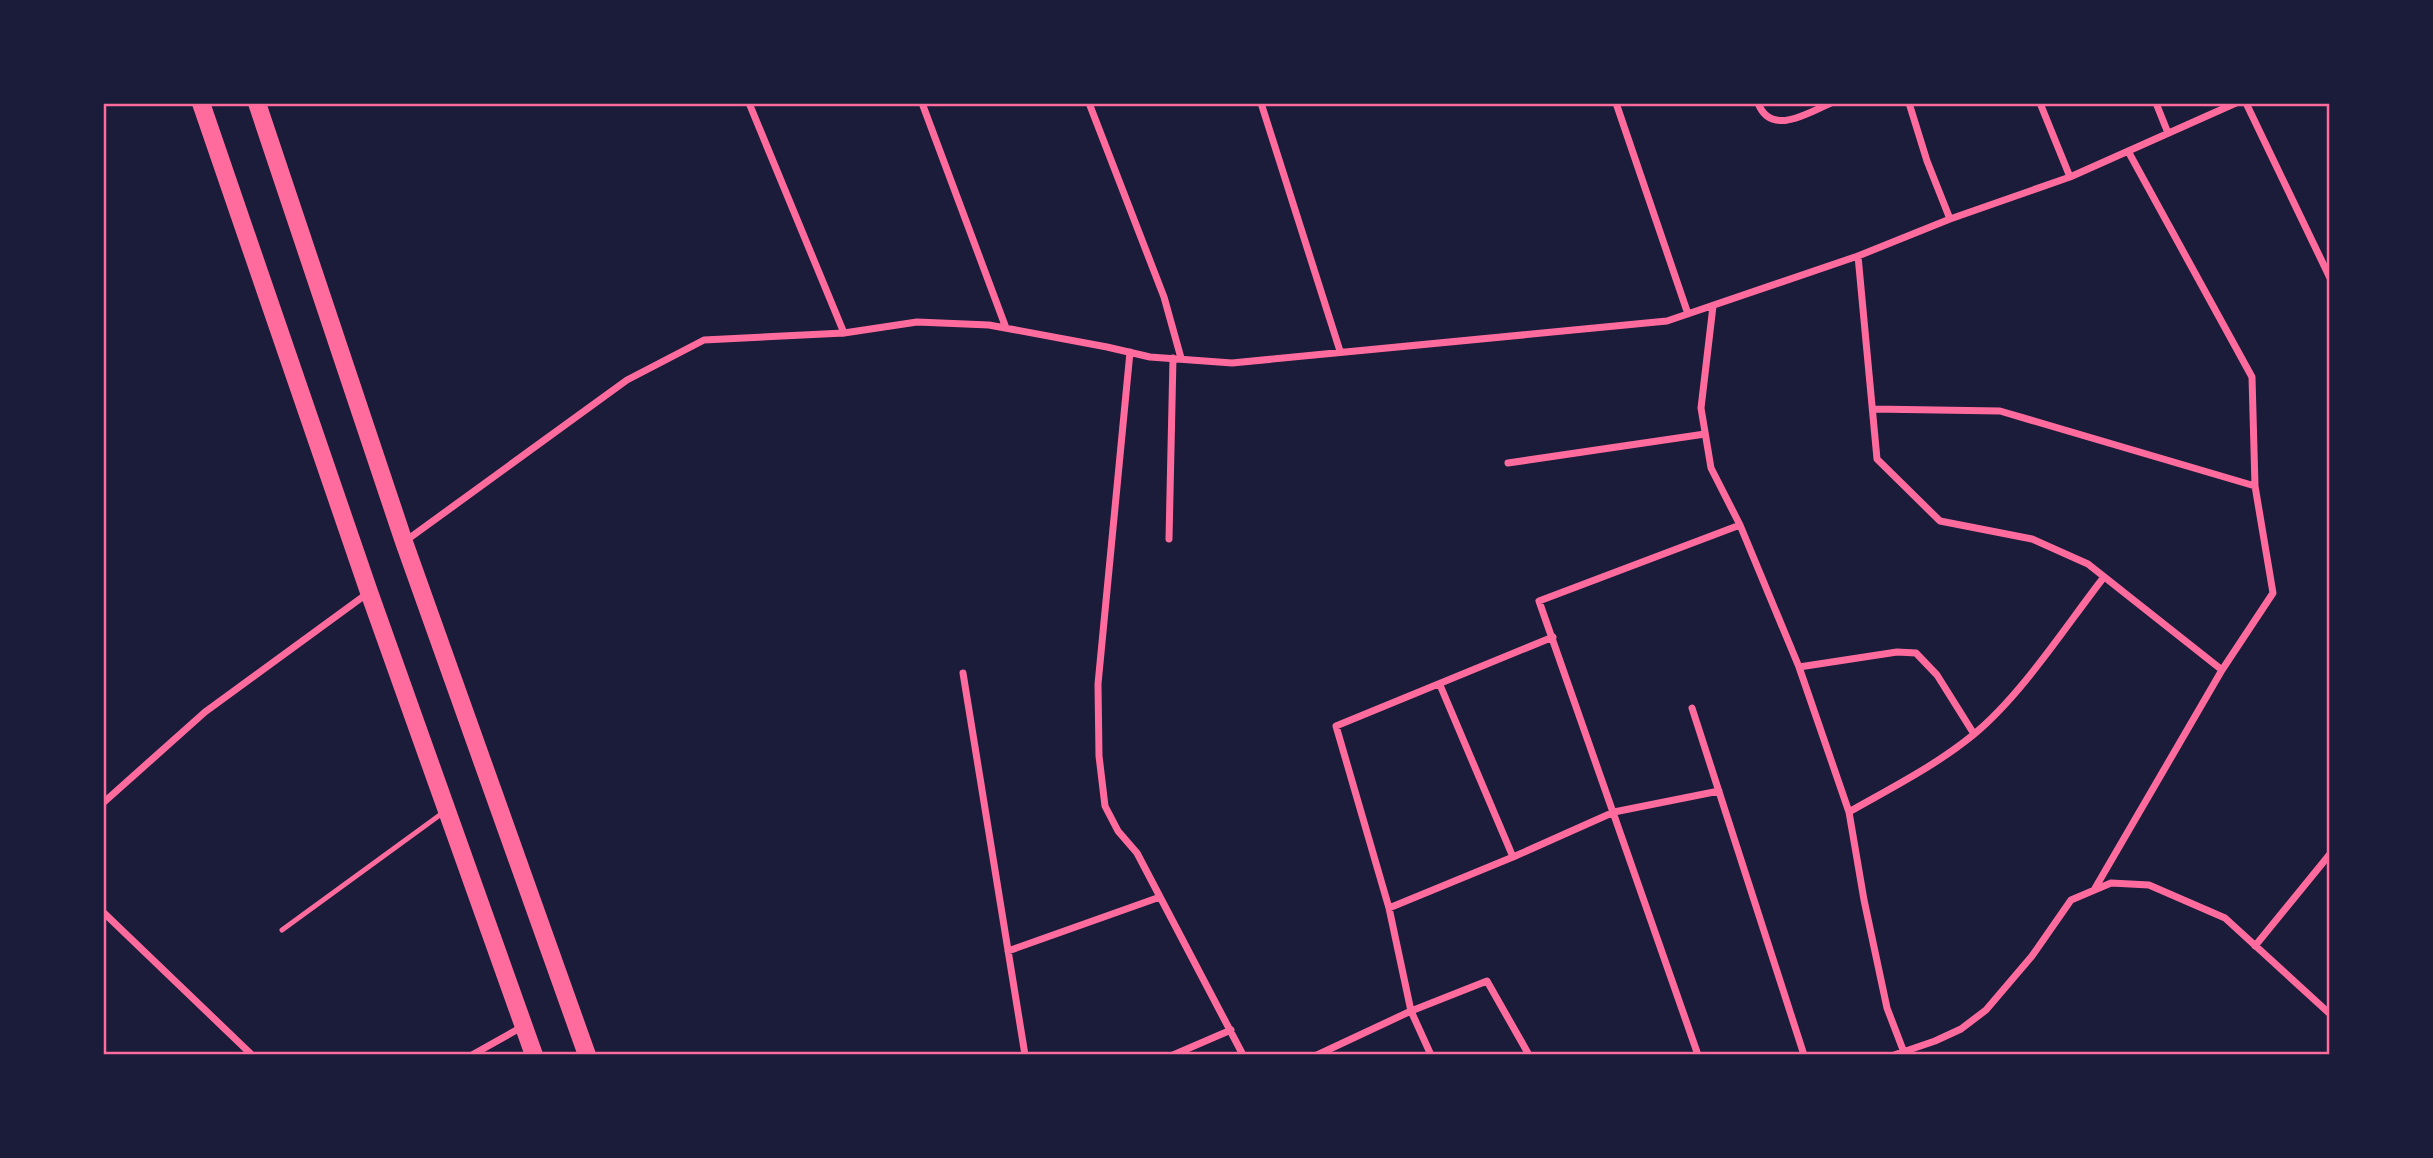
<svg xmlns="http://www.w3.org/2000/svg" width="2433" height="1158" font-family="'Source Sans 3',sans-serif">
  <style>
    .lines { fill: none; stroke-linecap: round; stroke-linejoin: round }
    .service { stroke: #ff6b9d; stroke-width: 5 }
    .minor { stroke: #ff6b9d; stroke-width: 7 }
    .primary { stroke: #ff6b9d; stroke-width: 18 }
    .neatline { fill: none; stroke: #ff6b9d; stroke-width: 2.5 }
  </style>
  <rect width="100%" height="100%" fill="#1b1b3a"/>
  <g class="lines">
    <path class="service" d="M282,930L444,812"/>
    <path class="minor" d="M749,103L844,333
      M922,103L1006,328
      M1089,103L1164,297L1181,358
      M1261,103L1340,351
      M1616,103L1688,314
      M1758,103C1771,137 1808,113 1831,103
      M1909,103L1927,161L1950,219
      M2040,103L2070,177
      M2156,103L2168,133
      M2246,103L2330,278
      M2128,151L2252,377L2255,486
      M1858,256L1877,459L1940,521L2032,539L2088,564L2222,670
      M1713,306L1701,408L1711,468L1740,525L1799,667L1849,812L1864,900L1887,1008L1905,1055
      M1130,352L1098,684L1099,756L1105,806L1118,831L1137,853L1243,1055
      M1873,409L2000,411L2255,486L2273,593L2222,670L2094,890
      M1508,463L1705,434
      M1169,539L1173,358
      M404,542L627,380L704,340L844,333L917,322L989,325L1107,347L1150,357L1232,363L1667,321L1858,256L1950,219L2070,177L2236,103
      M1799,667L1897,652L1916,653L1937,675L1974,734
      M963,673L1025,1055
      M1440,685L1513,857
      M1692,708L1804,1055
      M103,803L205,712L368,593
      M1849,812C1891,788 1935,766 1973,735C2021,696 2065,627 2104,577
      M1389,908L1513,857L1614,812L1719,791
      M103,912L252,1055
      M2255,946L2330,854
      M1008,951L1160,897
      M472,1055L522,1027
      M1173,1055L1231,1030
      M1317,1055L1411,1011L1487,981L1529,1055
      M1431,1055L1411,1011L1389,908L1336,726L1553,637
      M1698,1055L1539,601L1740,525
      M1894,1055L1935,1041L1961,1029L1986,1010L2032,956L2071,900L2111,883L2149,885L2225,918L2330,1014"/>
    <path class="primary" d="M201,103L369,592L534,1055
      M257,103L404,542L587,1055"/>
  </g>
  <rect width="2433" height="1158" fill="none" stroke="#1b1b3a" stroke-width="210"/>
  <rect x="105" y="105" width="2223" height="948" class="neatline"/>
</svg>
